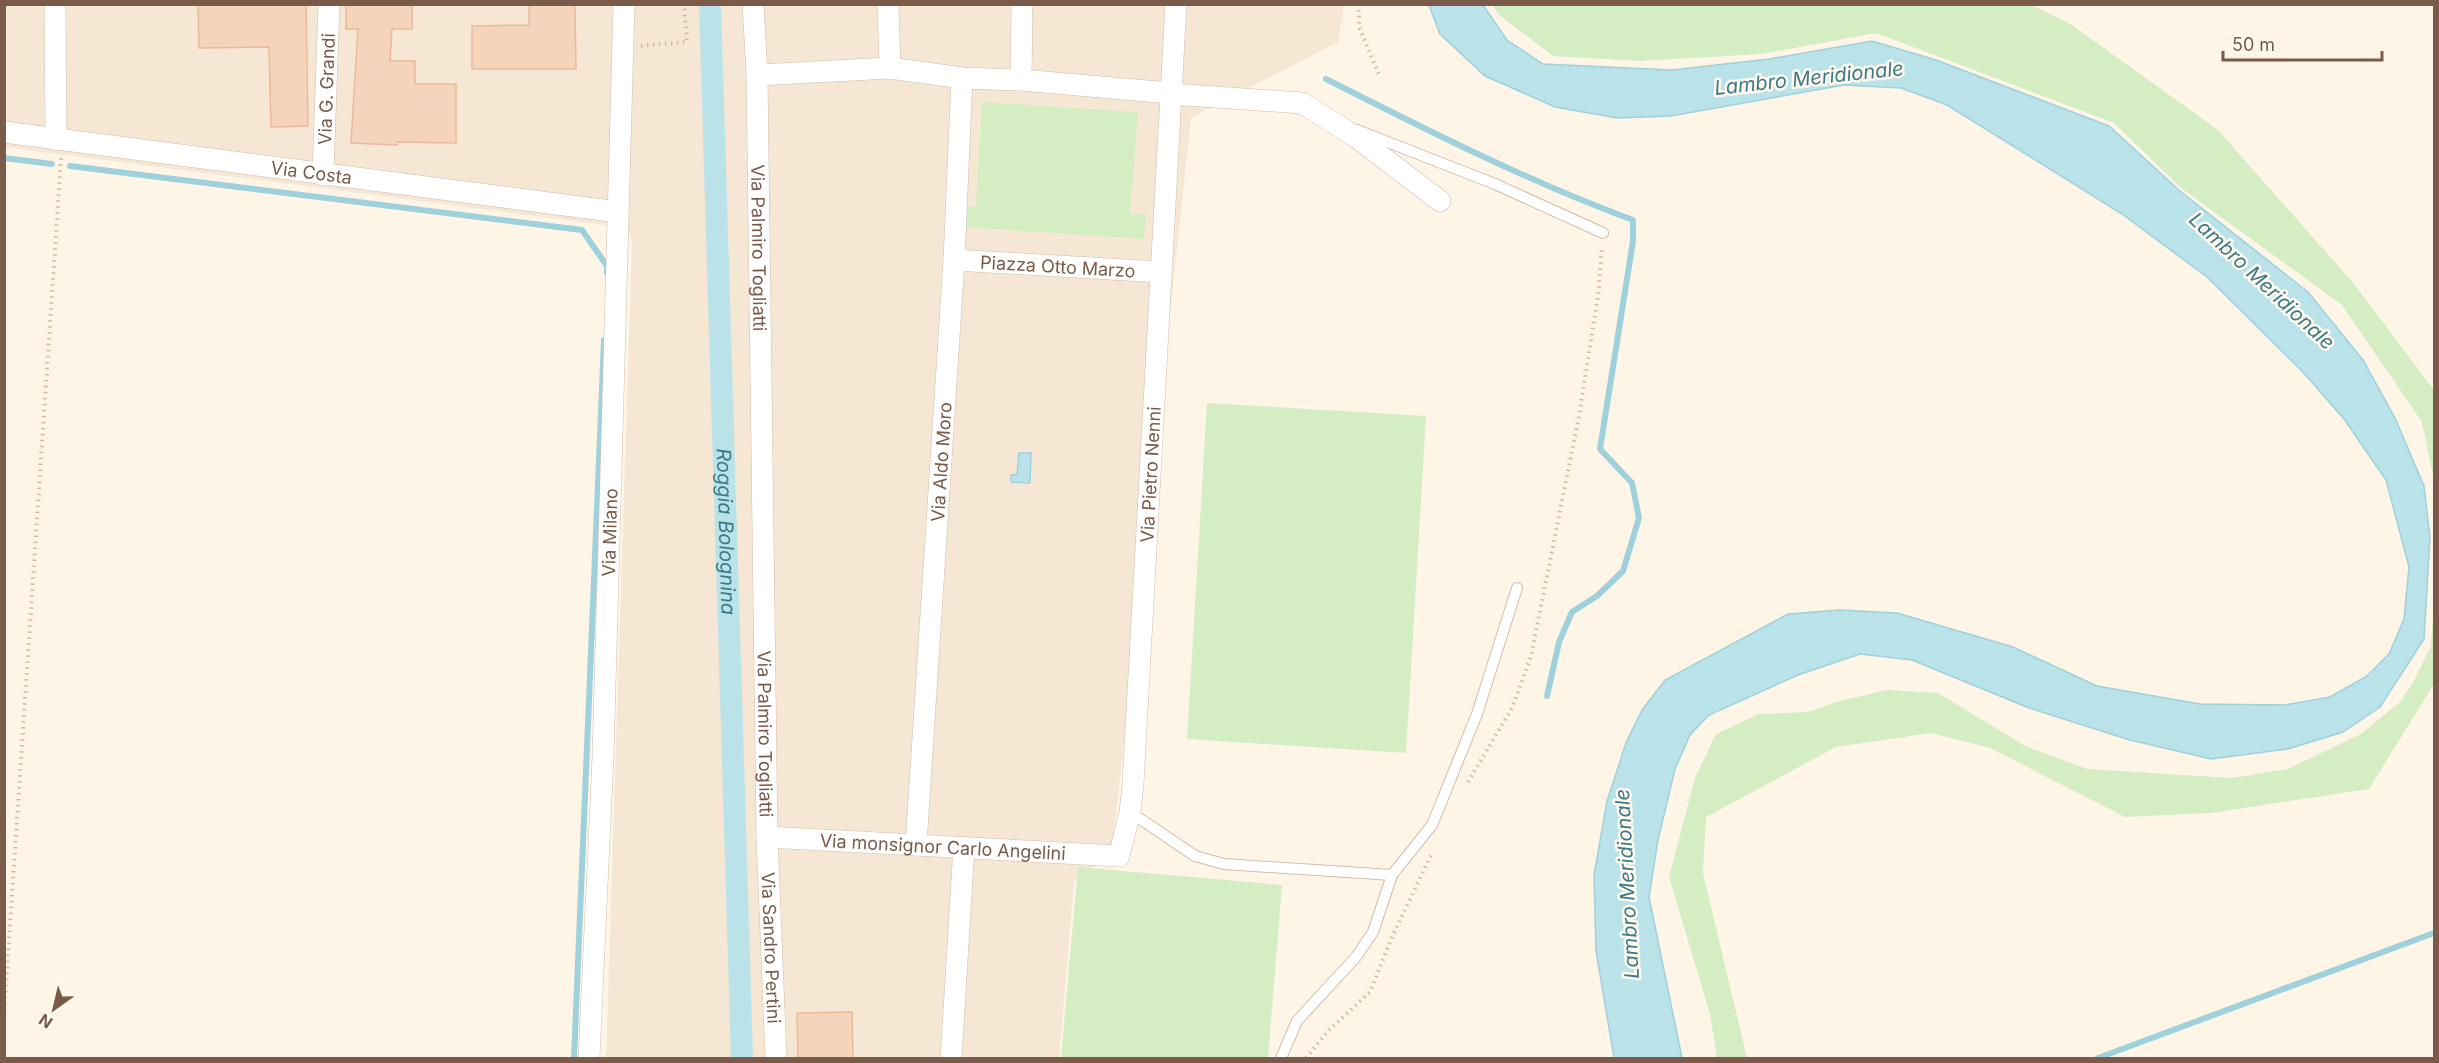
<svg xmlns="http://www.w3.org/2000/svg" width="2439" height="1063" font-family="Inter,sans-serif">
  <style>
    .residential { fill: #f6e7d4 }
    .green { fill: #d4edc3 }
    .water { fill: #b9e2e9; stroke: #9ed1dc; stroke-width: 1.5 }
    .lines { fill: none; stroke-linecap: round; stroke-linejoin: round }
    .stream { stroke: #9ed1dc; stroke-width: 6 }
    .canal { stroke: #b9e2e9; stroke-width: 22 }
    .building { fill: #f5d4bc; stroke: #e9ba9b; stroke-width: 1.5 }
    .lane-casing { stroke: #d1bdab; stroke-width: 12 }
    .street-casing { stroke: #d1bdab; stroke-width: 22 }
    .path { stroke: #dbb79e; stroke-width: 4; stroke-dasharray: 1.5 4.5; stroke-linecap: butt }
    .lane { stroke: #fff; stroke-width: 10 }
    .street { stroke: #fff; stroke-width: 21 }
    .labels { text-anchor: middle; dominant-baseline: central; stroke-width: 5; stroke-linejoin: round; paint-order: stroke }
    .street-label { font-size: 18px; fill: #7a5b49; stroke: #fff9ee }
    .water-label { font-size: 20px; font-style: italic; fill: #3d7a87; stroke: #fff9ee }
  </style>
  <rect width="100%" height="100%" fill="#fef5e7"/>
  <path class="residential" d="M5,5H1344L1338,42L1191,118L1112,853L1074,882L1059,1058H606L632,242L628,228L5,147Z"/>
  <path class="green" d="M2031,5L2069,23L2218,130L2354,284L2434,390V481L2422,422L2342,305L2181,188L2114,123L1876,33L1761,54L1640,61L1553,56L1498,14L1493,5Z
    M982,102L1138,112L1130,213L1146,215L1144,239L962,227L963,206L976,207Z
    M1207,403L1426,416L1406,753L1187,739Z
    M2434,600V684L2369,789L2211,813L2125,817L1990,748L1931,733L1836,747L1706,817L1703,873L1747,1058H1717L1710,1014L1669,877L1695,778L1716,734L1759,714L1808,712L1839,701L1888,690L1938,693L2027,747L2087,769L2231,778L2288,769L2361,734L2400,702L2413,683L2431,646Z
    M1078,867L1282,885L1268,1058H1061Z"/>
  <path class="water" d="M1429,5H1483L1507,40L1543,64L1672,70L1769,59L1872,41L1936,60L2109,126L2180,191L2308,292L2363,360L2395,418L2424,486L2430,537L2424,639L2380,707L2343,732L2288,749L2211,759L2130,740L2029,708L1912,660L1860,654L1798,675L1709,715L1690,735L1675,769L1658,840L1649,897L1682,1058H1614L1596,951L1594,875L1607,801L1626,743L1642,710L1665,680L1788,614L1839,610L1897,613L2013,647L2097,686L2200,704L2285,705L2330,697L2367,676L2389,654L2404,619L2409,567L2386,480L2344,419L2302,371L2207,277L2122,214L1947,105L1901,88L1844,85L1671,116L1617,118L1555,107L1485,76L1440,34Z
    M1019,453H1031L1030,483L1011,482V475H1017Z"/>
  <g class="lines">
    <path class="stream" d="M1326,79C1427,130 1527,181 1633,220V241L1600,449L1632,483L1639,518L1623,571L1597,596L1572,612L1559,642L1547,696
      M4,158L52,164
      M70,166L582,230L607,266V273
      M574,1058L604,340
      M2098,1058L2434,933"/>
    <path class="canal" id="s1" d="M710,4L742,1058"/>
  </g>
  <path class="building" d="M198,4H306L308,126L271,127L269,47L199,48Z
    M346,4H412V29H392L390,61H415V84H456V143L397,142V145L351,143L358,29H346Z
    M529,4H575L576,69H472V26L529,25Z
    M852,1012L853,1059H798L797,1013Z"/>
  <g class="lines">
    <g class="lane-casing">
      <path id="lane" d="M1357,130L1495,184L1603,233
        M1130,812L1195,856L1224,864L1392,875
        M1281,1058L1297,1021L1356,957L1373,932L1392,875L1432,825L1477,714L1517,588"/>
    </g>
    <g class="street-casing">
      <g id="street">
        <path d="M55,4L56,140"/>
        <path id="s2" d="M753,4L757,75L767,837L776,1058"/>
        <path d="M888,4L890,68"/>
        <path d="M757,75L890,68L962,78L1021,80L1170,93"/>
        <path d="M1021,80L1022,4"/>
        <path d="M1172,94L1302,103L1356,137L1440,201"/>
        <path id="s3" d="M4,132L618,212"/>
        <path id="s4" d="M323,175L329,4"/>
        <path id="s5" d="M954,260L1161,272"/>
        <path id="s6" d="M767,837L1119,856L1130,812L1133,784L1176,4"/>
        <path id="s7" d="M916,845L954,260L962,78"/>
        <path id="s8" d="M589,1058L603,757L624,4"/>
        <path d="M951,1058L964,847"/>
      </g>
    </g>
    <path class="path" d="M1358,4L1360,29L1379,75
      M641,46L687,42L684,4
      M1468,782L1512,708L1531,656L1579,416L1598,296L1602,248
      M4,1016L61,158
      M1306,1058L1329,1030L1370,992L1392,937L1432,853"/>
    <use href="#lane" class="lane"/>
    <use href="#street" class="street"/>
  </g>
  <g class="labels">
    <g class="street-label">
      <text stroke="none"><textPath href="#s4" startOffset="86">Via G. Grandi</textPath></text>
      <text stroke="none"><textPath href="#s3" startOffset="310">Via Costa</textPath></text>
      <text stroke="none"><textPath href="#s2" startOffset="244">Via Palmiro Togliatti</textPath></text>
      <text stroke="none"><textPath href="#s5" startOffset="104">Piazza Otto Marzo</textPath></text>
      <text stroke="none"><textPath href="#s7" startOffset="384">Via Aldo Moro</textPath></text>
      <text stroke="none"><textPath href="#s6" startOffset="736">Via Pietro Nenni</textPath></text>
      <text stroke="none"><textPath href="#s8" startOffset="526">Via Milano</textPath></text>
      <text stroke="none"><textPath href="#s2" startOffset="730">Via Palmiro Togliatti</textPath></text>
      <text stroke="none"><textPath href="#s6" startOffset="176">Via monsignor Carlo Angelini</textPath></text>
      <text stroke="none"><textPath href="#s2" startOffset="944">Via Sandro Pertini</textPath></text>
    </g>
    <g class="water-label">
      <text transform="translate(1809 78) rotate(-6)">Lambro Meridionale</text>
      <text transform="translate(2262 281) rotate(43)">Lambro Meridionale</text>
      <text stroke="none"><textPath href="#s1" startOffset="528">Roggia Bolognina</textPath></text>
      <text transform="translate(1627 884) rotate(-93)">Lambro Meridionale</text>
    </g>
  </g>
  <rect width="2439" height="1063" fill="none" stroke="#7a5b49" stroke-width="12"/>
  <g transform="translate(54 1009) rotate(214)" stroke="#fff9ee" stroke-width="4.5" paint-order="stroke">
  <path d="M0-4.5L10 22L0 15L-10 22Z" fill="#7a5b49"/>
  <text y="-9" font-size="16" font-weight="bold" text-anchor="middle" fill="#7a5b49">N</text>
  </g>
  <path d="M2223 51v9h159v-9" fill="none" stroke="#7a5b49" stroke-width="3"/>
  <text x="2232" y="51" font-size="18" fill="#7a5b49" stroke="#fff9ee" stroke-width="4.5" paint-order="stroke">50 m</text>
</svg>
